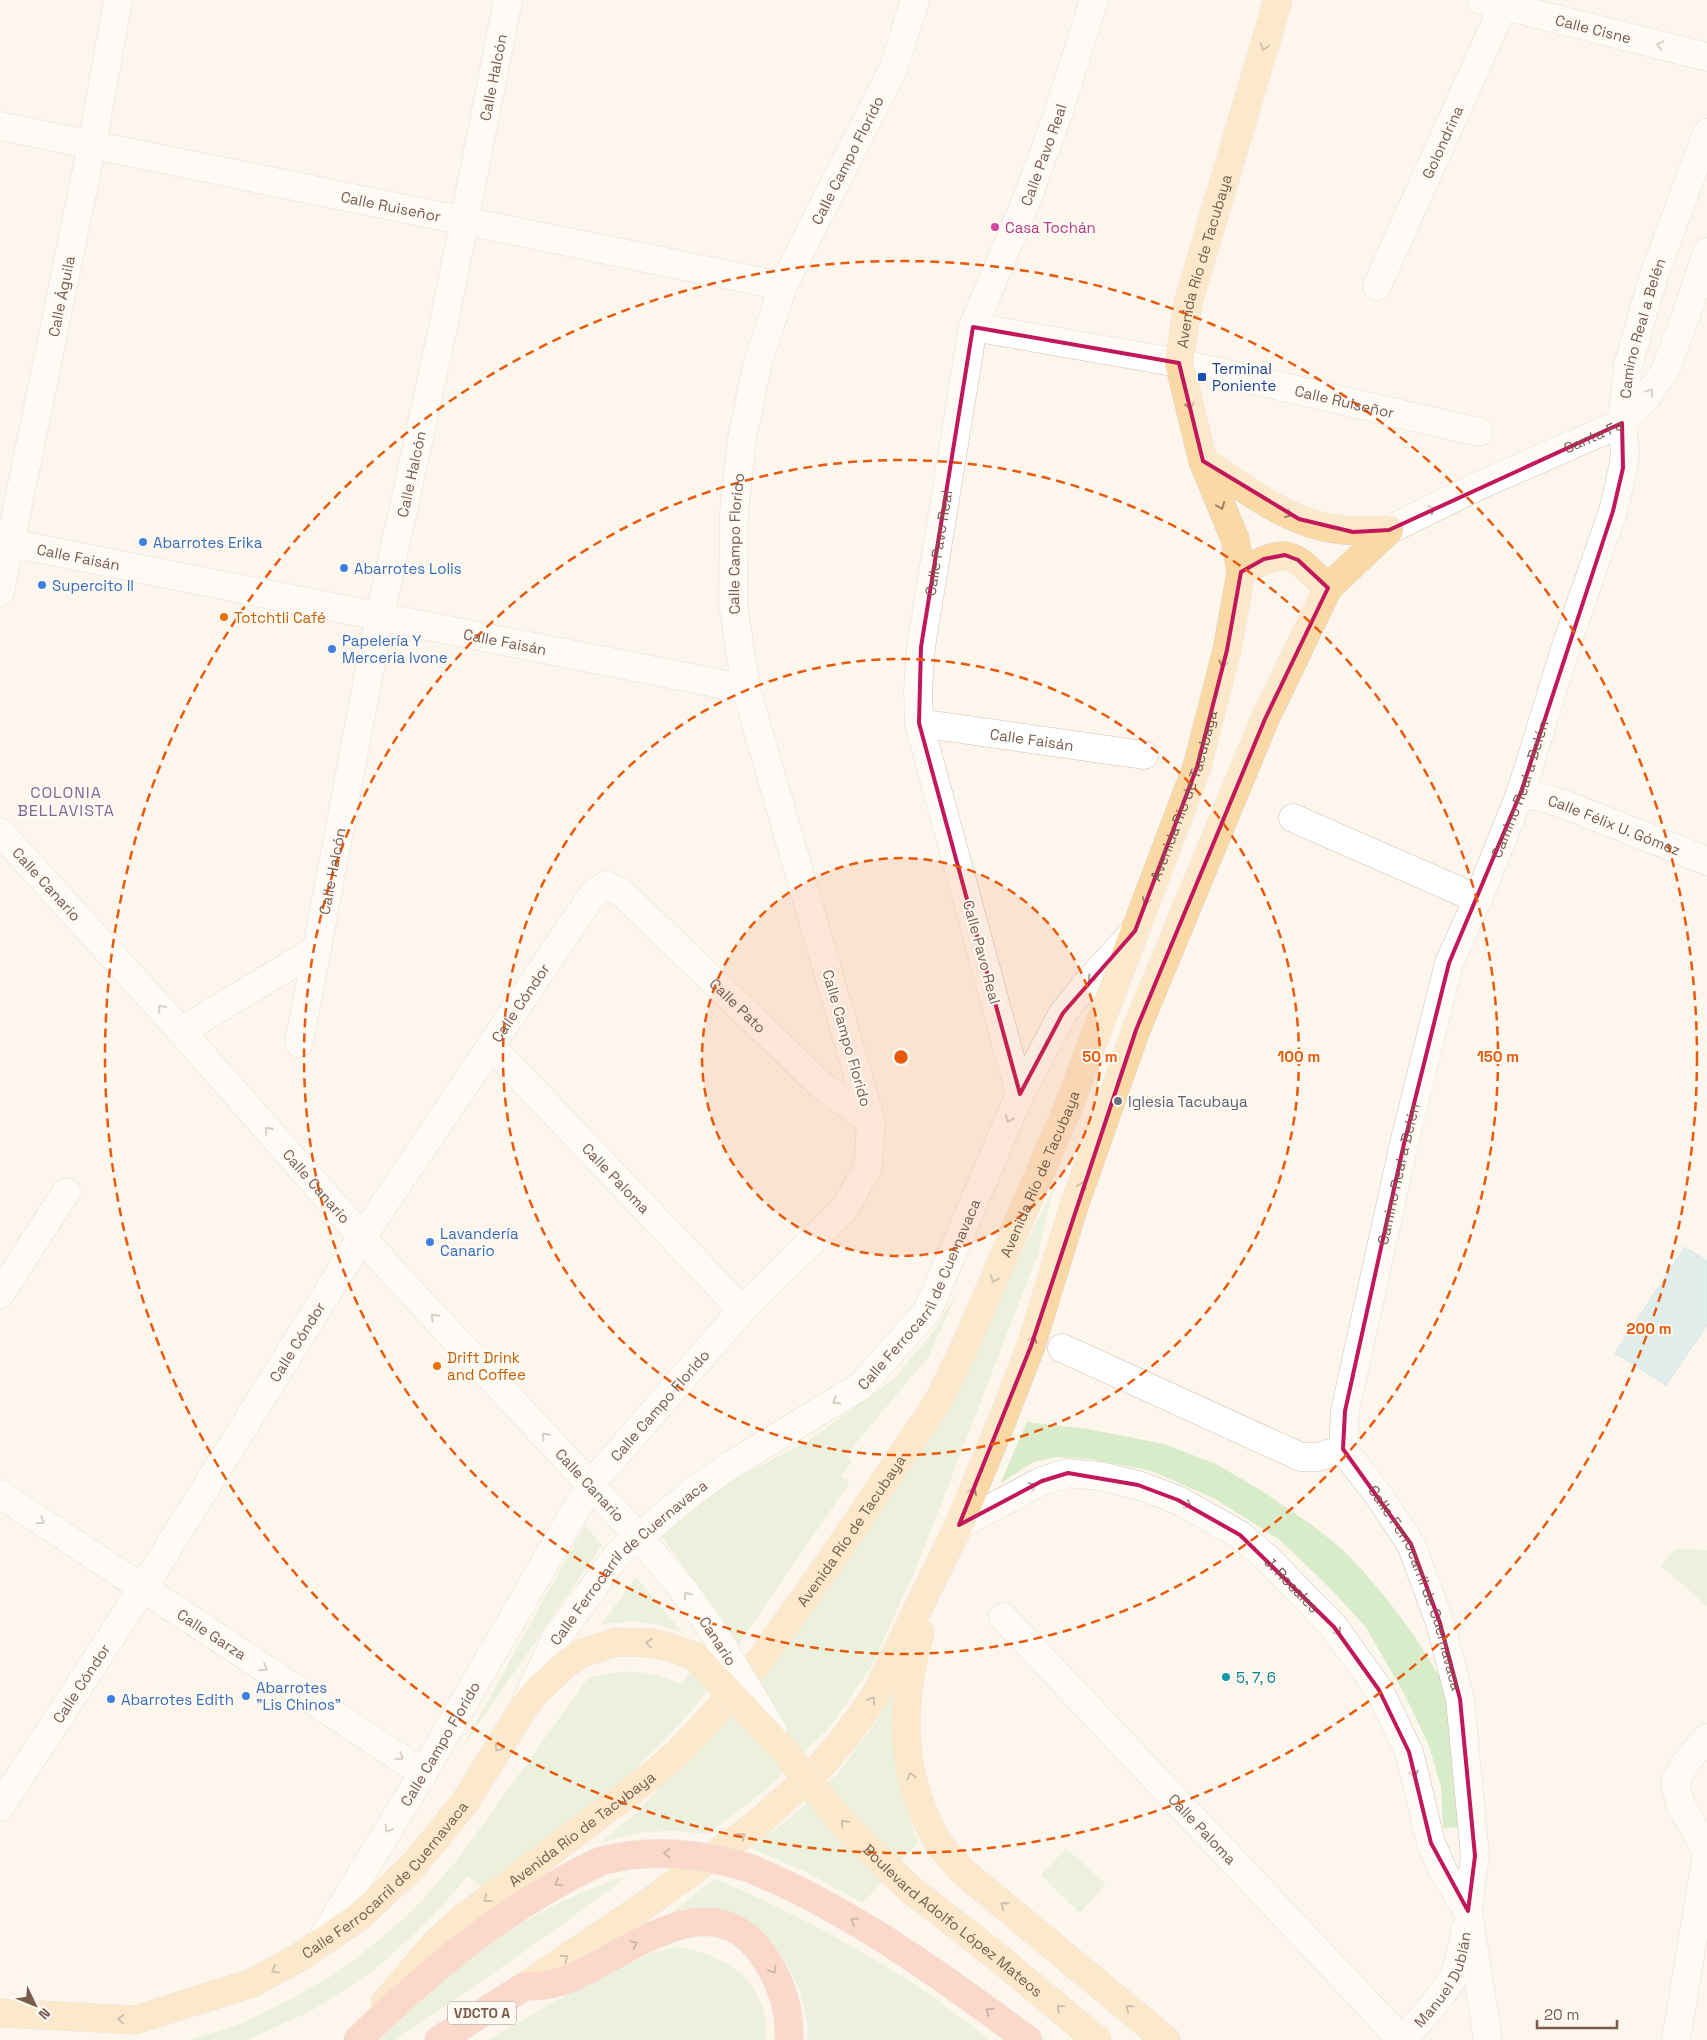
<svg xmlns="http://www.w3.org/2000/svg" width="1707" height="2040" font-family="'Space Grotesk',sans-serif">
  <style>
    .green { fill: #d8ecc9 }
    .water { fill: #bfe3e8; stroke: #a5d3da }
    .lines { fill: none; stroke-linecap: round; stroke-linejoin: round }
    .minor-casing { stroke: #d1beb0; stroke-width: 29 }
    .major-casing { stroke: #dad1cd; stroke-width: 29 }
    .highway-casing { stroke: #dad1cd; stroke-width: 29 }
    .minor { stroke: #fff; stroke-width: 28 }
    .major { stroke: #fbd9a5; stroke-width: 28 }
    .highway { stroke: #f7b7a3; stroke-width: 28 }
    .minor-bridge-casing { stroke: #d1beb0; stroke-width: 29; stroke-linecap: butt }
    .major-bridge-casing { stroke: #dad1cd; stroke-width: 29; stroke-linecap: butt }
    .highway-bridge-casing { stroke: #dad1cd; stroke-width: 29; stroke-linecap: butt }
    .minor-bridge { stroke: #fff; stroke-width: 28 }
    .major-bridge { stroke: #fbd9a5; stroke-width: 28 }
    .highway-bridge { stroke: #f7b7a3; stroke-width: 28 }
    .oneway { stroke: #af9d94 }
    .oneway2 { stroke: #a18267 }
    .oneway3 { stroke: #936e5e }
    .marked { fill: none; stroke: #c2185b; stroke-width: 4; stroke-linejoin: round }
    .ring { fill: none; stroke: #e8590c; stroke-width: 2.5; stroke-dasharray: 9 6 }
    .hotel-dot { fill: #d1479c; stroke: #fffaf3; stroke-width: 2 }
    .transit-dot { fill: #1a4fb4; stroke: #fffaf3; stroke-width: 2 }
    .shop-dot { fill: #3f7fe0; stroke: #fffaf3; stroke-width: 2 }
    .food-dot { fill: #e8710a; stroke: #fffaf3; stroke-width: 2 }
    .worship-dot { fill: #6b7280; stroke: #fffaf3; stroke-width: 2 }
    .culture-dot { fill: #0f9aa8; stroke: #fffaf3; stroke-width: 2 }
    .labels { text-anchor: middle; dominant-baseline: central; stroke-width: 4; stroke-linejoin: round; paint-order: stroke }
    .shield { fill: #fffaf3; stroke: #a28b7f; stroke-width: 1 }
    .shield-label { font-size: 14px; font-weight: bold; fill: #7a5c4d }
    .street-label { font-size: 15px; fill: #7a5c4d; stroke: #fffaf3 }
    .hotel-label { font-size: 15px; fill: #b23c85; stroke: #fffaf3; text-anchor: start }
    .transit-label { font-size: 15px; fill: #164399; stroke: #fffaf3; text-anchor: start }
    .shop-label { font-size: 15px; fill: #366cbe; stroke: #fffaf3; text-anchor: start }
    .food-label { font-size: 15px; fill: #c56008; stroke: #fffaf3; text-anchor: start }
    .worship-label { font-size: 15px; fill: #5b616d; stroke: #fffaf3; text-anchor: start }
    .culture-label { font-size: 15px; fill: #0d838f; stroke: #fffaf3; text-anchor: start }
    .neighbourhood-label { font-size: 16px; letter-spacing: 1px; fill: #846695; stroke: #fffaf3 }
    .centre { fill: #e8590c; stroke: #fffaf3; stroke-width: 2.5 }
    .ring-label { font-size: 15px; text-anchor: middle; font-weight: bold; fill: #e8590c; stroke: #fffaf3; stroke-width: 4; stroke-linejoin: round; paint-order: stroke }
  </style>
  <rect width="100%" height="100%" fill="#fdf6ec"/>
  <path class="green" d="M1054,1187L1038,1254L915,1571L871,1667L831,1726L768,1788L708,1834L674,1831L642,1832L600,1843L636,1813L702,1742L954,1391Z
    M957,1293L929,1356L846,1455L852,1462L841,1476L850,1482L699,1702L658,1747L617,1786L481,1887L468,1876L431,1918L372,1972L311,2011L247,2040H189L240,2024L285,2002L330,1977L371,1947L414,1909L458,1859L588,1678C627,1668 644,1669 681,1684L727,1624L661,1536L691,1510L733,1480L810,1440L895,1378L933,1332Z
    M1027,1422L1088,1429L1164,1444L1216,1464L1262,1491L1312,1525L1342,1549L1363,1571L1390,1603L1417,1640L1443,1682L1451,1705L1461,1827L1443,1828L1441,1787L1429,1746L1405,1695L1365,1626L1328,1586L1280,1540L1215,1499L1152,1471L1089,1459L1057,1457L1033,1462L1000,1484Z
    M585,1525L602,1545L460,1751Z
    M1675,1549L1707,1550V1606L1661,1566Z
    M636,1577L684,1634C652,1621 635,1619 601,1625Z
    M897,1679L893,1737L902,1797L918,1843L863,1903L806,1872L751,1848L792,1816L838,1773L877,1721Z
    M1066,1848L1106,1884L1080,1913L1041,1875Z
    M629,1875C552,1933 475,1987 395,2040H379C414,2009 447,1974 485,1947C529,1916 578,1891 629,1875Z
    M714,1879C783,1906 848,1943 911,1982C938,1999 964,2021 991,2040H807L808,2030L801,1993L786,1963L760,1938L699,1912H673Z
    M676,1947C725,1953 773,1984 765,2040H488L559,1999L652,1953Z"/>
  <path class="water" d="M1685,1247L1707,1261V1325L1666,1385L1615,1353Z"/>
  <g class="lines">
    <g class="minor-casing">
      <g id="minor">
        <path id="s1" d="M1481,0L1707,57"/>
        <path id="s2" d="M0,126L783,286"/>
        <path id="s3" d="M1377,286L1506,0"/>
        <path id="s4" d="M973,327L1179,363L1479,432"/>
        <path id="s5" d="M1389,530L1478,486L1622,423L1645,399L1665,371L1685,318L1707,252"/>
        <path id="s6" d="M0,541L746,689"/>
        <path id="s7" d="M0,592L92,145L118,0"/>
        <path id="s8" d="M919,723L1144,755"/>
        <path id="s9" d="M1521,792L1561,803L1707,861"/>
        <path d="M1293,818L1478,899"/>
        <path id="s10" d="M0,832L181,1031L390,1269L638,1536L682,1588L715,1634"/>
        <path d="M181,1031L317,949"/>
        <path id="s11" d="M299,1043L380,615L442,332L508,0"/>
        <path id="s12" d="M491,1046L742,1310"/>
        <path id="s13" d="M1020,1094L919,723L918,689L921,647L973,327L1027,199L1058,114L1094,0"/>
        <path d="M0,1294L66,1192"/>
        <path d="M1062,1348L1301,1457H1318L1343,1449"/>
        <path id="s14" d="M1343,1449L1345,1411L1403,1148L1449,963L1478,899L1521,792L1567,643L1613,511L1623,468L1625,453L1622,423L1628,366L1653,278L1707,133"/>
        <path id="s15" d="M1343,1449L1379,1496L1411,1544L1440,1623L1460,1699L1475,1856L1468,1911L1488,2040"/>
        <path id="s16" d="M0,1494L423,1773"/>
        <path id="s17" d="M959,1525L1042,1481L1068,1473L1099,1476L1138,1485L1178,1500L1240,1535L1267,1558L1334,1627L1379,1690L1409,1752L1431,1843L1443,1871L1468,1911"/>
        <path id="s18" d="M1003,1617L1402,2040"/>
        <path id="s19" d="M527,1700L555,1640L617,1555L691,1493L729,1466L861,1386L928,1310L1020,1094L1063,1013L1088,982L1134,932"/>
        <path d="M1707,1738L1686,1762L1675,1783L1681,1805L1707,1851"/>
        <path id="s20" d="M0,1807L143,1588L362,1237L593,894L606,885L622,893L822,1086L871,1121"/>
        <path id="s21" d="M319,1944L423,1773L590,1485L742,1310L845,1208L868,1167L871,1121L746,689L733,604L734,512L742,439L757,365L783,286L894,67L915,0"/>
        <path id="s22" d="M1403,2040C1420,2020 1441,1999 1454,1975C1460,1962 1463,1945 1465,1930"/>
        <path d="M1676,2040L1707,1853"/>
      </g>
    </g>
    <g class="major-casing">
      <g id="major">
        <path d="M1203,461C1241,485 1279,517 1324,527C1346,532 1367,531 1389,530"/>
        <path d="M1241,572C1290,545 1291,553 1328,588"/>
        <path d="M920,1633C900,1702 899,1773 935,1837C942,1849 953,1859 961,1870L1166,2040"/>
        <path id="s23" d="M818,1793L848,1829L909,1888L995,1955L1097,2040"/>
        <path d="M525,1986L644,1906L756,1825L819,1768L844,1739L874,1698L959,1525L1001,1423L1031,1346L1073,1209L1136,1030L1265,719L1328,588L1389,530"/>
        <path id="s24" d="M385,2003L434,1945L461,1920L652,1775L677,1754L702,1728L753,1670L828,1565L938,1402L965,1347L1069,1105L1197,767L1227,650L1241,572L1235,539L1203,461L1179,363L1188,303L1278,0"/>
        <path id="s25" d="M0,2013L135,2020L252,1983L298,1958L360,1916L414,1865L465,1802L524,1707L538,1690L567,1663L582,1653L617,1642L652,1643L672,1648L696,1657"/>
      </g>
    </g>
    <g class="highway-casing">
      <path id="highway" d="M749,1868C851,1910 940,1975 1028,2040
        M358,2040C432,1968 507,1905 601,1861
        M439,2040L525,1986C537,1986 547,1986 559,1982C621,1963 709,1872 765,1958C781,1983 791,2009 789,2040"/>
    </g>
    <use href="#minor" class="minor"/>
    <use href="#major" class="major"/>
    <use href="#highway" class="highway"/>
    <g class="minor-bridge-casing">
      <path id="minor-bridge" d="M715,1634L773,1731"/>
    </g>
    <g class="major-bridge-casing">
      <path id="major-bridge" d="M696,1657L787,1754L818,1793"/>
    </g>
    <g class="highway-bridge-casing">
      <path id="highway-bridge" d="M601,1861C652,1848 699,1853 749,1868"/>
    </g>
    <use href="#minor-bridge" class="minor-bridge"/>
    <use href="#major-bridge" class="major-bridge"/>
    <use href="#highway-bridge" class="highway-bridge"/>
  </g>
  <defs><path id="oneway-chevron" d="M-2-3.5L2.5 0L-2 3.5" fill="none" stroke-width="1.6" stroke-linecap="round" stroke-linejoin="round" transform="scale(1.25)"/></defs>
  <g class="oneway">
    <use href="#oneway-chevron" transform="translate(1660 45) rotate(-166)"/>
    <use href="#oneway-chevron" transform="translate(1650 392) rotate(-56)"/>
    <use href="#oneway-chevron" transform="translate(1432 509) rotate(-26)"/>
    <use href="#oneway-chevron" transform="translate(1091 979) rotate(132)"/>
    <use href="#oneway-chevron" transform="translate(161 1008) rotate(-132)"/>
    <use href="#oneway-chevron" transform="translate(1009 1119) rotate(113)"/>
    <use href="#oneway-chevron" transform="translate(268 1130) rotate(-131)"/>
    <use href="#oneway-chevron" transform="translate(434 1317) rotate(-133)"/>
    <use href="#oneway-chevron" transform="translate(836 1401) rotate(149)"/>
    <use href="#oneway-chevron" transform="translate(545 1436) rotate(-133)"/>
    <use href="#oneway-chevron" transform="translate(1033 1486) rotate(-27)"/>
    <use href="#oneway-chevron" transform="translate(1188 1505) rotate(28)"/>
    <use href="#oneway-chevron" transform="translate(41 1521) rotate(33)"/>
    <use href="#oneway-chevron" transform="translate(687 1595) rotate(-126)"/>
    <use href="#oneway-chevron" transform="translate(1338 1632) rotate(53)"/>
    <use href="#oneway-chevron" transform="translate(264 1668) rotate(33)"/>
    <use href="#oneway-chevron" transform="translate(400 1757) rotate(34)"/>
    <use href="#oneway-chevron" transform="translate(1414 1774) rotate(77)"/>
    <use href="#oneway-chevron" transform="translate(388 1829) rotate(121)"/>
  </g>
  <g class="oneway2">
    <use href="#oneway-chevron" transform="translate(1264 47) rotate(107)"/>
    <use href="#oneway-chevron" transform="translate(1190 406) rotate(76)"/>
    <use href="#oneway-chevron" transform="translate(1221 506) rotate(68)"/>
    <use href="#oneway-chevron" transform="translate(1289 514) rotate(25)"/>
    <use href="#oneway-chevron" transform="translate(1223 664) rotate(105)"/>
    <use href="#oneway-chevron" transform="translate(1146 901) rotate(111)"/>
    <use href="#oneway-chevron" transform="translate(1082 1185) rotate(-71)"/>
    <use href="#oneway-chevron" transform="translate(994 1279) rotate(113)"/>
    <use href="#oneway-chevron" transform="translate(1033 1339) rotate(-72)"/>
    <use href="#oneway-chevron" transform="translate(973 1491) rotate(-67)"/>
    <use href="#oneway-chevron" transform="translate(649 1643) rotate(-173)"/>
    <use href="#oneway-chevron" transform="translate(872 1700) rotate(-57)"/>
    <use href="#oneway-chevron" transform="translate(498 1748) rotate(122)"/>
    <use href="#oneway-chevron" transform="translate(911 1776) rotate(-107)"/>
    <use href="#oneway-chevron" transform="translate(844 1823) rotate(-131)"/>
    <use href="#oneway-chevron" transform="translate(742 1836) rotate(-37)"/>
    <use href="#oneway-chevron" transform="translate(487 1899) rotate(142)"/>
    <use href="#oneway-chevron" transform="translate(1004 1905) rotate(-140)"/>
    <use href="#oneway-chevron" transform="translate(565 1958) rotate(-34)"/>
    <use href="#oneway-chevron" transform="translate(275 1970) rotate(151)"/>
    <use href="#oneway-chevron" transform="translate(1060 2008) rotate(-139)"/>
    <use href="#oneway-chevron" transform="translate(1129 2008) rotate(-140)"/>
    <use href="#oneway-chevron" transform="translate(121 2019) rotate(-178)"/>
  </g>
  <g class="oneway3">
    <use href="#oneway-chevron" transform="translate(667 1853) rotate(-179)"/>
    <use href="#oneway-chevron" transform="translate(558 1883) rotate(150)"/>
    <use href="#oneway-chevron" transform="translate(854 1921) rotate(-149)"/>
    <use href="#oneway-chevron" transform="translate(634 1944) rotate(-26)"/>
    <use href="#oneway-chevron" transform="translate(773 1970) rotate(58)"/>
    <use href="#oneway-chevron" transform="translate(989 2011) rotate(-144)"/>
  </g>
  <path d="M0 0H1707V2040H0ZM973,327L1179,363L1203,461L1299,519L1353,532L1389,530L1622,423L1623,468L1613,511L1521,792L1449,963L1403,1148L1345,1411L1343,1449L1411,1544L1440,1623L1460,1699L1475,1856L1468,1911L1431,1843L1409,1752L1379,1690L1334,1627L1240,1535L1178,1500L1138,1485L1068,1473L1042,1481L959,1525L1031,1346L1136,1030L1265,719L1328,588L1298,560L1285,555L1264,559L1241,572L1227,650L1197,767L1135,931L1063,1013L1020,1094L919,723L921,647Z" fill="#fdf6ec" fill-opacity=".55" fill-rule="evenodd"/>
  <path class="marked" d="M973,327L1179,363L1203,461L1299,519L1353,532L1389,530L1622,423L1623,468L1613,511L1521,792L1449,963L1403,1148L1345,1411L1343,1449L1411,1544L1440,1623L1460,1699L1475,1856L1468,1911L1431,1843L1409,1752L1379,1690L1334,1627L1240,1535L1178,1500L1138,1485L1068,1473L1042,1481L959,1525L1031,1346L1136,1030L1265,719L1328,588L1298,560L1285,555L1264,559L1241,572L1227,650L1197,767L1135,931L1063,1013L1020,1094L919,723L921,647Z"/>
  <circle cx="901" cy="1057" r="199" fill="#e8590c" fill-opacity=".12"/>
  <g class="ring">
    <circle cx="901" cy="1057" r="199"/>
    <circle cx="901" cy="1057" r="398"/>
    <circle cx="901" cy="1057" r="597"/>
    <circle cx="901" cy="1057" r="796"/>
  </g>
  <circle class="hotel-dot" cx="995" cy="227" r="5"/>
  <rect class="transit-dot" x="1197" y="372" width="10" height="10" rx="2.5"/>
  <g class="shop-dot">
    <circle cx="143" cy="542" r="5"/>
    <circle cx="344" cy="568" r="5"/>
    <circle cx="42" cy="585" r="5"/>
    <circle cx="332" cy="649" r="5"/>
    <circle cx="430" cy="1242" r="5"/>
    <circle cx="246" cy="1696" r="5"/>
    <circle cx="111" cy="1699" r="5"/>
  </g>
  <g class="food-dot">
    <circle cx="224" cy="617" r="5"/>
    <circle cx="437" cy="1366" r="5"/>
  </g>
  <circle class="worship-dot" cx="1118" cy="1101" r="5"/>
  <circle class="culture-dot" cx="1226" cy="1677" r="5"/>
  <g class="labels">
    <rect class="shield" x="448" y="2001.5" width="68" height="23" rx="4"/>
    <g class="shield-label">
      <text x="482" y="2013">VDCTO A</text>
    </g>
    <g class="street-label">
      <text stroke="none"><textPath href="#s1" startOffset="116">Calle Cisne</textPath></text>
      <text stroke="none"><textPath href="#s11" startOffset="985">Calle Halcón</textPath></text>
      <text stroke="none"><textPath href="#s3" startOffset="158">Golondrina</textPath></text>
      <text stroke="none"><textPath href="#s13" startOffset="971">Calle Pavo Real</textPath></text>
      <text stroke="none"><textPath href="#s21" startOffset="2004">Calle Campo Florido</textPath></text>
      <text stroke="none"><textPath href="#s2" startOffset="399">Calle Ruiseñor</textPath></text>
      <text stroke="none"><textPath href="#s24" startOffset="2034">Avenida Río de Tacubaya</textPath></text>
      <text stroke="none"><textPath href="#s7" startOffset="302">Calle Águila</textPath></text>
      <text stroke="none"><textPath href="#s14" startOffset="1166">Camino Real a Belén</textPath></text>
      <text stroke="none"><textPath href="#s4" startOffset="379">Calle Ruiseñor</textPath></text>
      <text stroke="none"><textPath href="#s5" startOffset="225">Santa Fe</textPath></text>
      <text stroke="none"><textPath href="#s11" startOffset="580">Calle Halcón</textPath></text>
      <text stroke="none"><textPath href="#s13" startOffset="566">Calle Pavo Real</textPath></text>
      <text stroke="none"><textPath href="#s21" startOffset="1599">Calle Campo Florido</textPath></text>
      <text stroke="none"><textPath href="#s6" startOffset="80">Calle Faisán</textPath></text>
      <text stroke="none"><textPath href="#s6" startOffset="515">Calle Faisán</textPath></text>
      <text stroke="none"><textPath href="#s8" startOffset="114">Calle Faisán</textPath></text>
      <text stroke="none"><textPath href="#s14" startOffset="686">Camino Real a Belén</textPath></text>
      <text stroke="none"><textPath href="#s24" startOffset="1479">Avenida Río de Tacubaya</textPath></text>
      <text stroke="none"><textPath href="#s9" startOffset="99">Calle Félix U. Gómez</textPath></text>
      <text stroke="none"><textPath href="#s11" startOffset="175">Calle Halcón</textPath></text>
      <text stroke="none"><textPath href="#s10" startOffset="70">Calle Canario</textPath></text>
      <text transform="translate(982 952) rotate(75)">Calle Pavo Real</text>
      <text stroke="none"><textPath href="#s20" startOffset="958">Calle Cóndor</textPath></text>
      <text stroke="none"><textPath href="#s20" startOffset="1284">Calle Pato</textPath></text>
      <text transform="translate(847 1038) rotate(74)">Calle Campo Florido</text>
      <text stroke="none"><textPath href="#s24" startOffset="1074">Avenida Río de Tacubaya</textPath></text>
      <text stroke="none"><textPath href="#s14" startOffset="281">Camino Real a Belén</textPath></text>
      <text stroke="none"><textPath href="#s12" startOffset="182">Calle Paloma</textPath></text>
      <text stroke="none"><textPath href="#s10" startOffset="475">Calle Canario</textPath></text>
      <text stroke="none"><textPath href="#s19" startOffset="579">Calle Ferrocarril de Cuernavaca</textPath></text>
      <text stroke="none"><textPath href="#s20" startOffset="552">Calle Cóndor</textPath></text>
      <text stroke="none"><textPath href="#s21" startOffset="639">Calle Campo Florido</textPath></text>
      <text stroke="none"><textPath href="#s10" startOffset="880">Calle Canario</textPath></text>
      <text stroke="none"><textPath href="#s24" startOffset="669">Avenida Río de Tacubaya</textPath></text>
      <text stroke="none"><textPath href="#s19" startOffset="174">Calle Ferrocarril de Cuernavaca</textPath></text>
      <text stroke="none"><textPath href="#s17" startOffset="378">J. Rosales</textPath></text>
      <text stroke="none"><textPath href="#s15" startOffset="159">Calle Ferrocarril de Cuernavaca</textPath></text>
      <text stroke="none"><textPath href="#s16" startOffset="254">Calle Garza</textPath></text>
      <text transform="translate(718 1641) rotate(57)">Canario</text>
      <text stroke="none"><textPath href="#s20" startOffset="148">Calle Cóndor</textPath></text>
      <text stroke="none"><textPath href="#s21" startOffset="234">Calle Campo Florido</textPath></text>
      <text stroke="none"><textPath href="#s18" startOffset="291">Calle Paloma</textPath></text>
      <text stroke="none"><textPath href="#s24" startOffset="264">Avenida Río de Tacubaya</textPath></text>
      <text stroke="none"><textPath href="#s25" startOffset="428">Calle Ferrocarril de Cuernavaca</textPath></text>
      <text stroke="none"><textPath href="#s23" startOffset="186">Boulevard Adolfo López Mateos</textPath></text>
      <text stroke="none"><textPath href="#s22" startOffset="74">Manuel Dublán</textPath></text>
    </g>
    <g class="hotel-label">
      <text x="1005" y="227">Casa Tochán</text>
    </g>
    <g class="transit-label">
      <text x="1212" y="368">Terminal<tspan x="1212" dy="17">Poniente</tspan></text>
    </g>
    <g class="shop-label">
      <text x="153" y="542">Abarrotes Erika</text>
      <text x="354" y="568">Abarrotes Lolis</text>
      <text x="52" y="585">Supercito II</text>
      <text x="342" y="640">Papelería Y<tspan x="342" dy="17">Merceria Ivone</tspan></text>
      <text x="440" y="1233">Lavandería<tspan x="440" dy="17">Canario</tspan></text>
      <text x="256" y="1687">Abarrotes<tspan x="256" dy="17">"Lis Chinos"</tspan></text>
      <text x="121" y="1699">Abarrotes Edith</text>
    </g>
    <g class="food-label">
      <text x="234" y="617">Totchtli Café</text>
      <text x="447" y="1357">Drift Drink<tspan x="447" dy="17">and Coffee</tspan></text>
    </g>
    <g class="worship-label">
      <text x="1128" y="1101">Iglesia Tacubaya</text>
    </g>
    <g class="culture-label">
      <text x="1236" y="1677">5, 7, 6</text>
    </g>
    <g class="neighbourhood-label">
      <text x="66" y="792">COLONIA<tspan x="66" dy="18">BELLAVISTA</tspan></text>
    </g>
  </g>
  <circle cx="901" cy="1057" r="8" class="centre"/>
  <g class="ring-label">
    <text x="1100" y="1062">50 m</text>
    <text x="1299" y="1062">100 m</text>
    <text x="1498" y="1062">150 m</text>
    <text x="1649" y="1334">200 m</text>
  </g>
  <g transform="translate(35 2005) rotate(133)" stroke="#fffaf3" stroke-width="4" paint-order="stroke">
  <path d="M0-4L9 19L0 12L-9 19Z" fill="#7a5c4d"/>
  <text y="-8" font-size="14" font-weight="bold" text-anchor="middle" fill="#7a5c4d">N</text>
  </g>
  <path d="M1537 2020v8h80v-8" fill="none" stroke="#7a5c4d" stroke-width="2.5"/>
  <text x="1544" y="2020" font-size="15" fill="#7a5c4d" stroke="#fffaf3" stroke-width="4" paint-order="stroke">20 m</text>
</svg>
